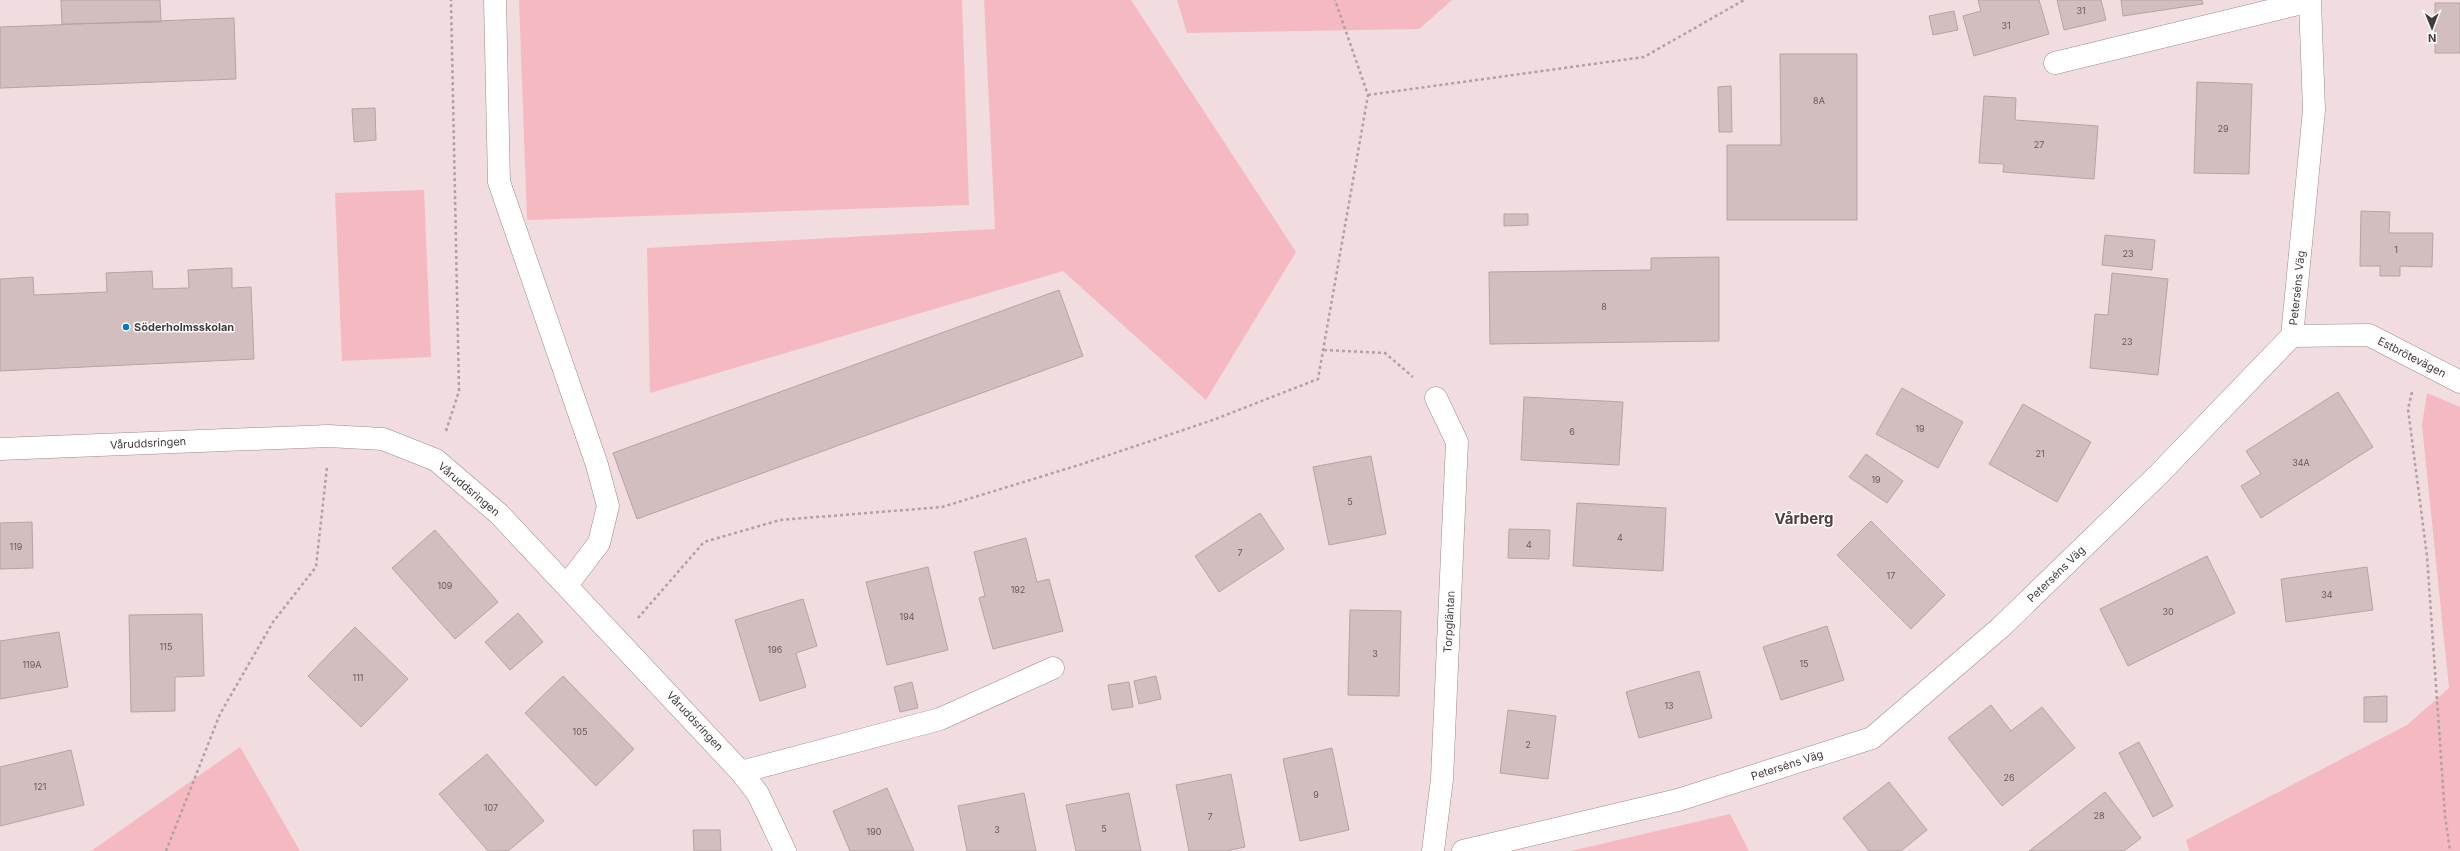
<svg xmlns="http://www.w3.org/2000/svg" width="2460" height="851" font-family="Inter,sans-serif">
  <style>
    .green { fill: #f5b9c2 }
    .building { fill: #d2bdbf; stroke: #b7a2a5 }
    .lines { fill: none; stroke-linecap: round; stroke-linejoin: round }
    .minor-casing { stroke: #9e8a8d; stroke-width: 23 }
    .path { stroke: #b1a1a3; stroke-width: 2.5; stroke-dasharray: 3 3; stroke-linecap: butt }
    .minor { stroke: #fff; stroke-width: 22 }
    .poi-dot { fill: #057bc4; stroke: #fff; stroke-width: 1.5 }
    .labels { text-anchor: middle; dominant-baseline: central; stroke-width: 3; stroke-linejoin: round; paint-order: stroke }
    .number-label { font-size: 9px; fill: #665b5c }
    .street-label { font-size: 11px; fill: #423a3b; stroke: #fff }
    .poi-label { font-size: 11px; font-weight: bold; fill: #423a3b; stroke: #fff; text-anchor: start }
    .district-label { font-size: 15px; font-weight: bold; fill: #4f3e40; stroke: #fff }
  </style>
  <rect width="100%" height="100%" fill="#f1dcdf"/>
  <path class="green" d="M519,0H962L969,205L527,220Z
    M984,0H1131L1296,252L1206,400L1063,271L650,393L647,248L995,229Z
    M1177,0H1452L1419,29L1187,33Z
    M424,190L431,357L342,361L335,193Z
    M2427,393L2460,407V851H2189L2186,840L2407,725L2449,688L2422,425Z
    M240,747L300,851H91Z
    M1730,814L1749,851H1571Z"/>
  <path class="building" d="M61,0H160L161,22L62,24Z
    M1978,0H2039L2049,34L1974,56L1963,16L1981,11Z
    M2057,0H2101L2106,20L2064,30Z
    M2121,0H2202L2203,4L2123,16Z
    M2435,3H2460V53H2435Z
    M1954,11L1958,30L1933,35L1929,16Z
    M234,18L236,79L0,88V27Z
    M1780,54H1857V220H1727V145H1781Z
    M2197,82L2252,84L2249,174L2194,173Z
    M1731,86L1732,132H1719L1718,87Z
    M1984,96L2016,98L2015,120L2098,126L2094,179L2003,172L2004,164L1979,163Z
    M375,108L376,140L354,142L352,109Z
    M2361,211L2390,212L2389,233H2433L2432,267L2400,266V276H2380V266H2360Z
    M1504,214H1528V225L1504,226Z
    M2105,235L2155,240L2152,270L2102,265Z
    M1719,257V341L1490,344L1489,272L1651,270V258Z
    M232,268V288L251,287L254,359L0,371V279L33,277L34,295L107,292L106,273L152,271L153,289L189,288L188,270Z
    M2112,273L2168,279L2158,375L2090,368L2095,314L2108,315Z
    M1059,290L1083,356L637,519L613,453Z
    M1902,388L1963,422L1938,468L1876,434Z
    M2338,392L2373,447L2261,518L2241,486L2261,474L2246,451Z
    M1524,397L1623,402L1619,465L1521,460Z
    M2023,404L2091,442L2057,502L1989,464Z
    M1866,454L1903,481L1887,503L1849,477Z
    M1371,456L1386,534L1329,545L1313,467Z
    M1577,503L1666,508L1663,571L1573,566Z
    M1260,513L1284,549L1219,592L1195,556Z
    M1871,521L1945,595L1911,629L1837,555Z
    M32,522L33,568L0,569V523Z
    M1509,529L1550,530L1549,559L1508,558Z
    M435,530L498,602L455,639L392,568Z
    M1026,538L1037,582L1049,579L1063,631L993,649L979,598L985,596L974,552Z
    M2207,556L2235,613L2128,666L2100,609Z
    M928,567L948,650L887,665L866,582Z
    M2367,567L2373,610L2286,622L2281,579Z
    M803,599L817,646L796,653L806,687L760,701L735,620Z
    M1350,610L1401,611L1399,696L1348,695Z
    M518,613L543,642L510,670L485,642Z
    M202,614L204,676L175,677V711L131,712L129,615Z
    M1827,626L1844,680L1781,700L1763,647Z
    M355,627L408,679L361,727L308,676Z
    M59,632L68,687L0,699V641Z
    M1699,671L1712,718L1639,738L1626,692Z
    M563,676L634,749L596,786L525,713Z
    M1156,676L1161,699L1139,704L1134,681Z
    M912,682L918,708L900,712L894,687Z
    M1129,682L1133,707L1112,710L1108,685Z
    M2387,696V722H2364V697Z
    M1991,705L2011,731L2042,707L2075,748L2002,806L1948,738Z
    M1508,710L1556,716L1548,779L1500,773Z
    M2139,742L2173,806L2153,817L2119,753Z
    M1332,748L1349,830L1300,841L1283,759Z
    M71,750L84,805L0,826V767Z
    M487,754L544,821L508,851H488L439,794Z
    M1231,774L1245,847L1226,851H1189L1176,785Z
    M1889,782L1927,830L1901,851H1869L1843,818Z
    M887,788L914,851H850L833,811Z
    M2105,792L2141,838L2124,851H2029Z
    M1024,793L1036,851H967L958,806Z
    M1129,793L1141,851H1076L1066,805Z
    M693,830H720L721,851H694Z"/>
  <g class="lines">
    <g class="minor-casing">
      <path id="minor" d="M495,0L499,182L597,465L608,506L599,543L567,585
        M2292,336L2369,335L2460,382
        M0,449L328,436L383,439L436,460L499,514L741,772L758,794L785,851
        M741,772L940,719L1053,668
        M1433,851L1442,779L1457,442L1436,398
        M1463,851L1678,800L1872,738L2000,628L2159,474L2292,336L2314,110L2310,1L2055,63"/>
    </g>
    <path class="path" d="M1368,95L1644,57L1744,0
      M1324,350L1385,353L1413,377
      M2412,392L2408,409L2427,556L2445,815L2450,851
      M446,431L459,391L451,0
      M638,618L704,542L780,520L942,507L1079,465L1213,420L1318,379L1368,95L1335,0
      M166,851L220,714L273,622L316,567L327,467"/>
    <use href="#minor" class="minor"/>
  </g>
  <circle class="poi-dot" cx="126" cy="327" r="4"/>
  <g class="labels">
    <g class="number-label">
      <text x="2081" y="10">31</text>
      <text x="2006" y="25">31</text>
      <text x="1819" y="100">8A</text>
      <text x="2223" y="128">29</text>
      <text x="2039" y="144">27</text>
      <text x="2396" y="249">1</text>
      <text x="2128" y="253">23</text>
      <text x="1604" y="306">8</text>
      <text x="2127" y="341">23</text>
      <text x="1920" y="428">19</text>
      <text x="1572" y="431">6</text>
      <text x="2040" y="453">21</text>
      <text x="2301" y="462">34A</text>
      <text x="1876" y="479">19</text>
      <text x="1350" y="501">5</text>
      <text x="1620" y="537">4</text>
      <text x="1529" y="544">4</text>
      <text x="16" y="546">119</text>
      <text x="1240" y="552">7</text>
      <text x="1891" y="575">17</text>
      <text x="445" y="585">109</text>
      <text x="1018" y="589">192</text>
      <text x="2327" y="594">34</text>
      <text x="2168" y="611">30</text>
      <text x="907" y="616">194</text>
      <text x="166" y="646">115</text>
      <text x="775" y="649">196</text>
      <text x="1375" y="653">3</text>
      <text x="1804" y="663">15</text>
      <text x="32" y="664">119A</text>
      <text x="358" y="677">111</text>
      <text x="1669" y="705">13</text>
      <text x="580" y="731">105</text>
      <text x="1528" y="744">2</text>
      <text x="2009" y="777">26</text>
      <text x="40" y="786">121</text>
      <text x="1316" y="794">9</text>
      <text x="491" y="807">107</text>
      <text x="2099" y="815">28</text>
      <text x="1210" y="816">7</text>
      <text x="1104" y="828">5</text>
      <text x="997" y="829">3</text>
      <text x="874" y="831">190</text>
    </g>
    <g class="street-label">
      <text transform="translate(2297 288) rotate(-84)">Peterséns Väg</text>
      <text transform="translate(2412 357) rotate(27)">Estbrötevägen</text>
      <text transform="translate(148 443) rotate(-3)">Våruddsringen</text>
      <text transform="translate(469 489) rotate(40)">Våruddsringen</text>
      <text transform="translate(2056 574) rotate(-44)">Peterséns Väg</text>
      <text transform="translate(1449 622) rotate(-87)">Torpgläntan</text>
      <text transform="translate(695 721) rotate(47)">Våruddsringen</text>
      <text transform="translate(1787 765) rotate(-18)">Peterséns Väg</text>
    </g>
    <g class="poi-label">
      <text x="134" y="327">Söderholmsskolan</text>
    </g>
    <g class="district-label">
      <text x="1804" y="518">Vårberg</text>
    </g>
  </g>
  <g transform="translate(2432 28) rotate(179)" stroke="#ffffff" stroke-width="3" paint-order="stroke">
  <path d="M0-3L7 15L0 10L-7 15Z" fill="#423a3b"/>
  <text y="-6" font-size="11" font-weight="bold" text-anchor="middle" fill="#423a3b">N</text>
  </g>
</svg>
